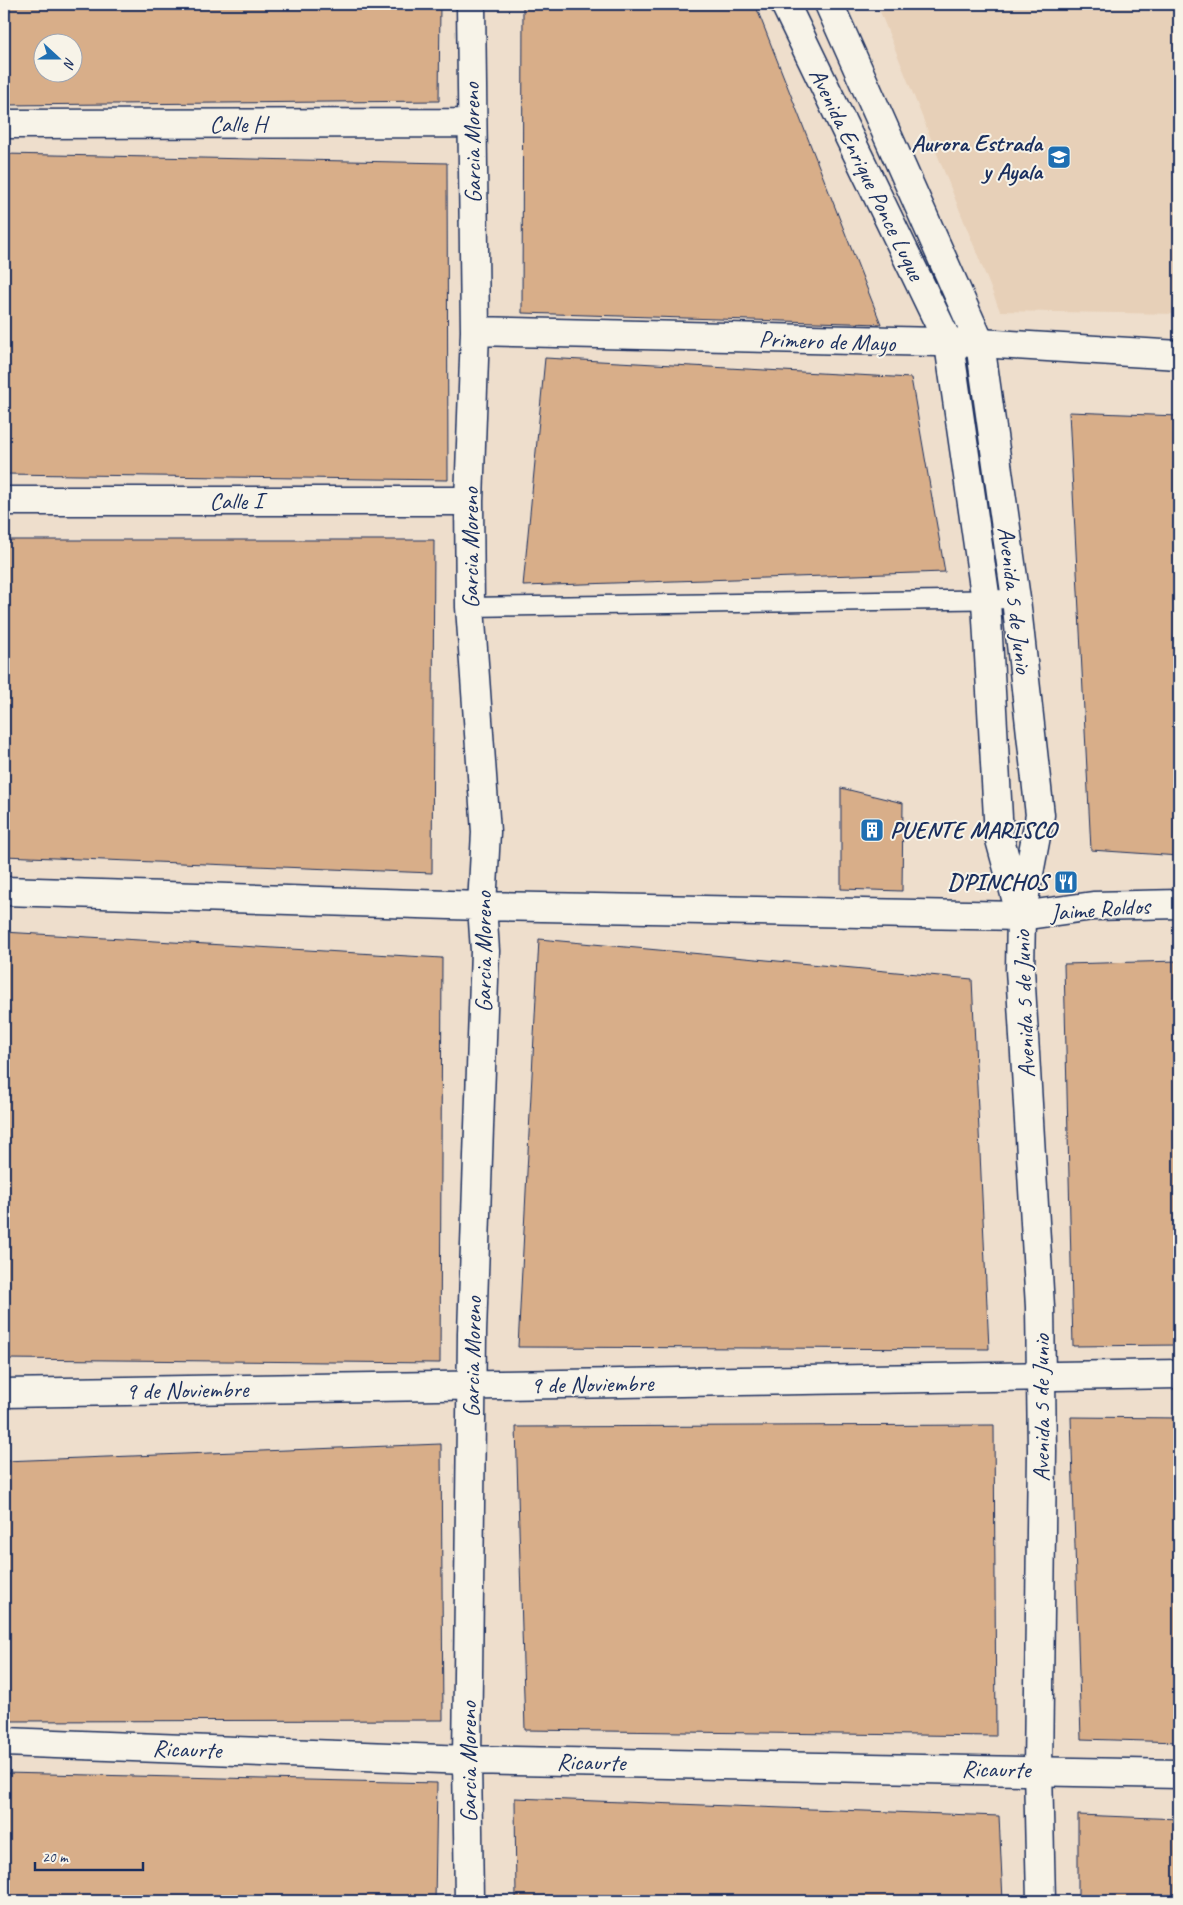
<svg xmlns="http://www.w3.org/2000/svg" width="1183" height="1905" font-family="Caveat,sans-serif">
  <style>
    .built { fill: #e7d0b8 }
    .building { fill: #d8ae89; stroke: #1b2f5e; fill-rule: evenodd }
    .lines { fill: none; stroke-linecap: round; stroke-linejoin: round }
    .service-casing { stroke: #1b2f5e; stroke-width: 21 }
    .minor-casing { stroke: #1b2f5e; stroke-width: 31 }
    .primary-casing { stroke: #1b2f5e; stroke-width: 31 }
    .service { stroke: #f7f3e8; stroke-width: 18 }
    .minor { stroke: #f7f3e8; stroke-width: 28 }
    .primary { stroke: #f7f3e8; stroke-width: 28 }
    .labels { text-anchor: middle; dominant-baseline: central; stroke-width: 4; stroke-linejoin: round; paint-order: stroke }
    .street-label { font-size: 24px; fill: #1b2f5e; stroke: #f7f3e8 }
    .poi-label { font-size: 24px; font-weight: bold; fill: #1b2f5e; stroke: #f7f3e8; text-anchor: end }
  </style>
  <rect width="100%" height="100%" fill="#eedecc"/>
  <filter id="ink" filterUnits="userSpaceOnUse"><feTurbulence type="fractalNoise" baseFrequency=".02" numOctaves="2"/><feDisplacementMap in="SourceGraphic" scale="10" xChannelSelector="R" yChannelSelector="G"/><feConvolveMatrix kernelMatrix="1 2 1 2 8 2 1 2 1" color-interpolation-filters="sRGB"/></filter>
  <g filter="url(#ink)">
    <path class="built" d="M877,4H1179V314L1000,311Z"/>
    <path class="building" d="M4,4H440L439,101L4,105ZM42,42H72V72H42Z
      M523,4H755L881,324L522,313Z
      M4,154L447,163L448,480L4,474Z
      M545,358L911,378L945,572L523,586Z
      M1069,412L1179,416V856L1091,850Z
      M4,540H434L432,873L4,856Z
      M841,788L903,803L902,891L841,889Z
      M4,932L442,958L440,1363L4,1359Z
      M539,939L972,979L989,1349L518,1347Z
      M1179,961V1345L1073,1346L1064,964Z
      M1071,1417L1179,1418V1742L1081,1739Z
      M994,1425L996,1736L525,1730L516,1427Z
      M441,1444L443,1720L4,1721V1461Z
      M4,1773L437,1783L435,1901H4Z
      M515,1798L999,1816L1003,1901H516Z
      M1078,1815L1179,1819V1901H1078Z"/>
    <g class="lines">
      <g class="service-casing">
        <path id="service" d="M470,607L1016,599"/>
      </g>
      <g class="minor-casing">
        <path id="minor" d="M4,124L471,123
          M475,331L980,343L1179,355
          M4,501H469
          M4,891L482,906L1021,916L1093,906L1179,904
          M4,1393L1179,1374
          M4,1742L467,1760L1179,1774
          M469,1901L467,1760L472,1333L485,951L482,906L486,832L470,607L469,501L475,331L471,4"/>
      </g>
      <g class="primary-casing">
        <path id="primary" d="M785,4L949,344L986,601L999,836L1019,909
          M829,4L980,343L1016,599L1040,815L1021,916L1020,969L1040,1307L1042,1451L1038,1769L1041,1901"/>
      </g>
      <use href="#service" class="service"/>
      <use href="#minor" class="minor"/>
      <use href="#primary" class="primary"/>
    </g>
  </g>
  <defs>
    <g id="school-square" transform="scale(1.25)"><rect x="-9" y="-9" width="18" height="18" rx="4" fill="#1f6fb2" stroke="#f7f3e8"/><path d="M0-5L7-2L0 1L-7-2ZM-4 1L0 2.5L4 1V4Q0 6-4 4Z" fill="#fff"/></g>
    <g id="building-square" transform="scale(1.25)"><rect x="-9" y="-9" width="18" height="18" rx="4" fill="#1f6fb2" stroke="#f7f3e8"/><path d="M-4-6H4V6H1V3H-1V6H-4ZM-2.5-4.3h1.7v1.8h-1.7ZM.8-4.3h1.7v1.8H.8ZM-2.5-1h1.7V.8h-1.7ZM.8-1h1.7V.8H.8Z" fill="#fff"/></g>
    <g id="restaurant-square" transform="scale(1.25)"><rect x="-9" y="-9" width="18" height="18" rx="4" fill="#1f6fb2" stroke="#f7f3e8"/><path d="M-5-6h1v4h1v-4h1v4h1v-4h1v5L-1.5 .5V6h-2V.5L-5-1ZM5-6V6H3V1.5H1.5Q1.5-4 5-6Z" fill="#fff"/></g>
  </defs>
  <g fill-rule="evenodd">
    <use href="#school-square" x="1059" y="157"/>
    <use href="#building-square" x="872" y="830"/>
    <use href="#restaurant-square" x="1066" y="882"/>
  </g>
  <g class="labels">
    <g class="street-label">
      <text x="238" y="124">Calle H</text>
      <text transform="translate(472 143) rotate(-91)">Garcia Moreno</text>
      <text transform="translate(867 174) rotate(64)">Avenida Enrique Ponce Luque</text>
      <text transform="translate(827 341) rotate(2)">Primero de Mayo</text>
      <text x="236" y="501">Calle I</text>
      <text transform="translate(470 548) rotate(-90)">Garcia Moreno</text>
      <text transform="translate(1015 600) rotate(83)">Avenida 5 de Junio</text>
      <text transform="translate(1100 909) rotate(-4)">Jaime Roldos</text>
      <text transform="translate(483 952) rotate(-90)">Garcia Moreno</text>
      <text transform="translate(1024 1004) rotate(-92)">Avenida 5 de Junio</text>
      <text transform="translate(472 1357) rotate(-89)">Garcia Moreno</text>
      <text transform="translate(592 1384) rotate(-1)">9 de Noviembre</text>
      <text transform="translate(187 1390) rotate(-1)">9 de Noviembre</text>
      <text transform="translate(1041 1408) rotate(-90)">Avenida 5 de Junio</text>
      <text transform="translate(187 1749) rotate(2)">Ricaurte</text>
      <text transform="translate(468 1762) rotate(-90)">Garcia Moreno</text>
      <text transform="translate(591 1762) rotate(1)">Ricaurte</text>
      <text transform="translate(996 1769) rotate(1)">Ricaurte</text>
    </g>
    <g class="poi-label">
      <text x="1042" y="143">Aurora Estrada<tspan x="1042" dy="28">y Ayala</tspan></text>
      <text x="890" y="830" text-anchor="start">PUENTE MARISCO</text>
      <text x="1048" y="882">D'PINCHOS</text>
    </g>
  </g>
  <rect width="1183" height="1905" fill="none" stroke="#f7f3e8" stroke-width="20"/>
  <rect x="10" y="10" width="1163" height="1885" fill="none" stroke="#1b2f5e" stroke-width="2" filter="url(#ink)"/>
  <g transform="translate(58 58) rotate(111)"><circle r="24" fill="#f7f3e8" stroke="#9fa5b1"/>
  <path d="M0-4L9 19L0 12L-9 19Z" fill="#1f6fb2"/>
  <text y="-8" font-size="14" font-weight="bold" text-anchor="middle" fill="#1b2f5e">N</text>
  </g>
  <path d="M35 1862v8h108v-8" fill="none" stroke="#1b2f5e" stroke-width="2.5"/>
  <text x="42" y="1862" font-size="15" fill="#1b2f5e" stroke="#f7f3e8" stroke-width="4" paint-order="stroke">20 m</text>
</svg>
